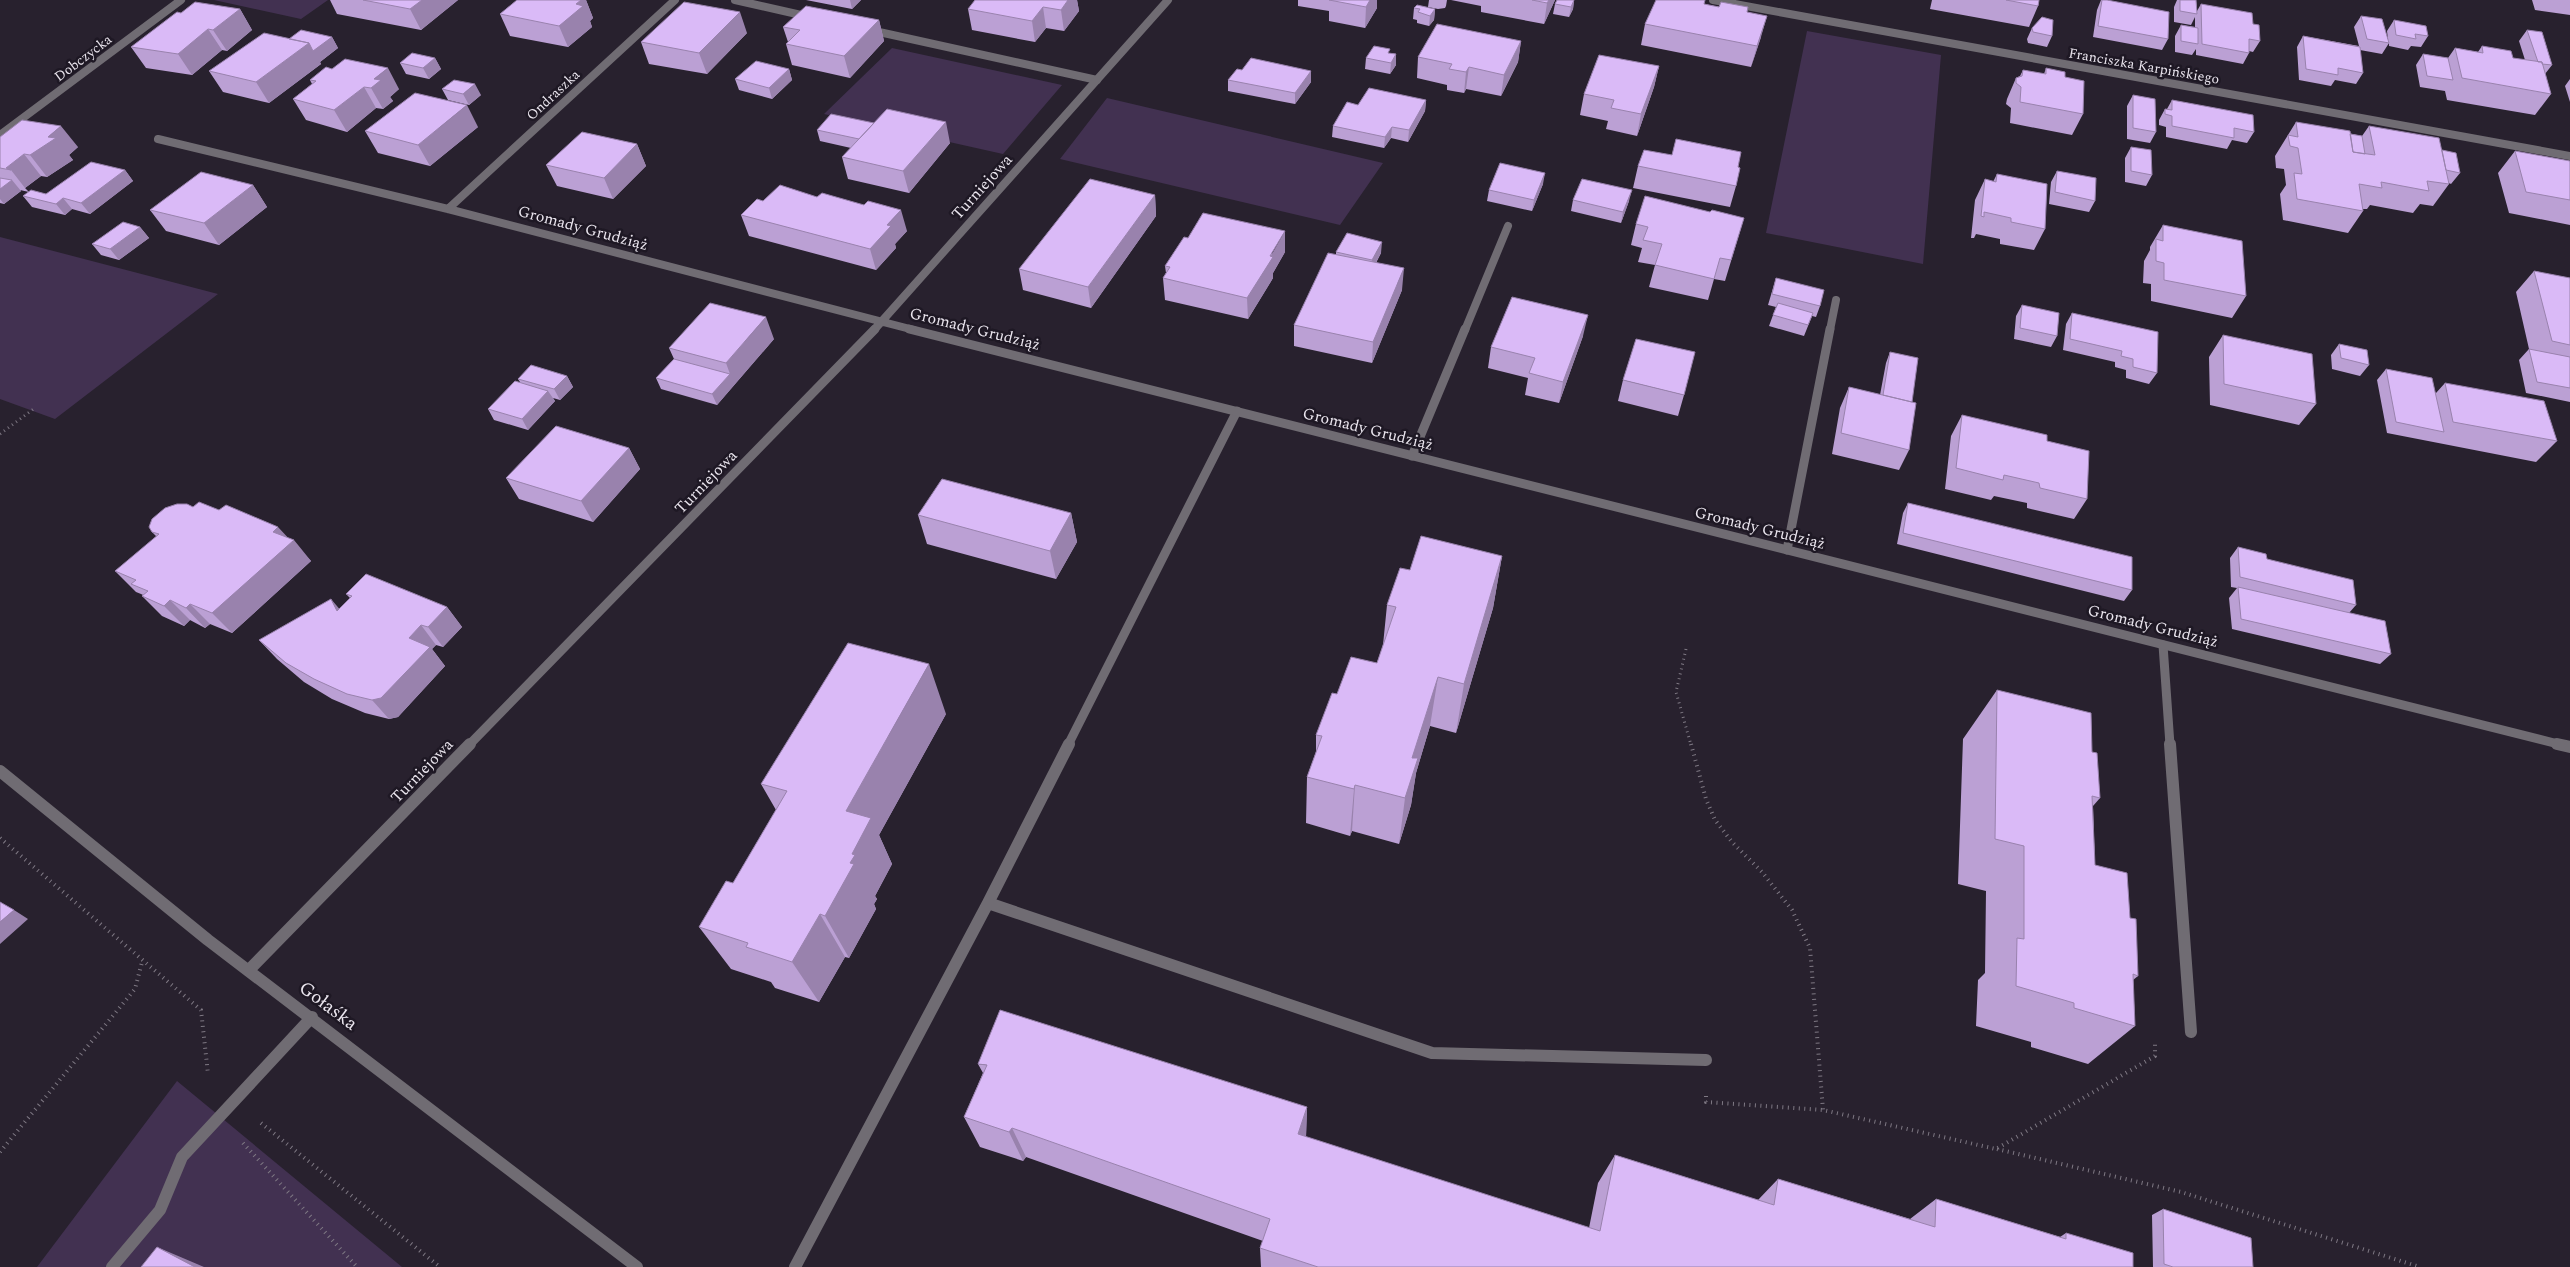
<svg xmlns="http://www.w3.org/2000/svg" width="2570" height="1267" font-family="Spectral,serif">
  <style>
    .green { fill: #423151 }
    .lines { fill: none; stroke-linecap: round; stroke-linejoin: round }
    .path-far1 { stroke: #7f7984; stroke-width: 3; stroke-dasharray: 1 4; stroke-linecap: butt }
    .path { stroke: #7f7984; stroke-width: 4; stroke-dasharray: 1 4.5; stroke-linecap: butt }
    .service-far2 { stroke: #706c73; stroke-width: 8 }
    .service-far1 { stroke: #706c73; stroke-width: 9 }
    .service { stroke: #706c73; stroke-width: 12 }
    .minor-far2 { stroke: #706c73; stroke-width: 8 }
    .minor-far1 { stroke: #706c73; stroke-width: 9 }
    .minor { stroke: #706c73; stroke-width: 12 }
    .wall { fill: #bba0d4 }
    .shaded-wall { fill: #9982ad }
    .building { fill: #dabaf7; stroke: #9982ad }
    .labels { text-anchor: middle; dominant-baseline: central; stroke-width: 5; stroke-linejoin: round; paint-order: stroke }
    .far-street-label { font-size: 14px; fill: #eae5ee; stroke: #1e1824 }
    .street-label { font-size: 16px; fill: #eae5ee; stroke: #1e1824 }
    .near-street-label { font-size: 19px; fill: #eae5ee; stroke: #1e1824 }
  </style>
  <rect width="100%" height="100%" fill="#28212e"/>
  <path class="green" d="M214,0H328L301,19Z
    M1807,31L1941,55L1923,264L1766,233Z
    M892,48L1062,85L1003,154L824,114Z
    M1107,98L1383,163L1340,225L1060,159Z
    M0,237L218,294L55,419L0,399Z
    M177,1081L402,1267H37Z"/>
  <g class="lines">
    <path class="path-far1" d="M0,434L35,408
      M1686,649L1676,692L1691,745"/>
    <path class="path" d="M1691,744L1706,799L1715,820L1732,842L1762,872L1792,910L1810,948L1823,1110
      M0,838L201,1010L208,1074
      M1706,1096V1102L1823,1110L1996,1149L2155,1056V1042
      M261,1123L440,1267
      M243,1143L357,1267
      M1997,1149L2181,1192L2420,1267
      M0,1152L135,989L142,962"/>
    <path class="service-far2" d="M735,0L810,17
      M870,30L1097,80
      M1465,330L1508,226
      M1830,330L1836,300"/>
    <path class="service-far1" d="M1412,456L1465,329
      M1787,550L1830,329
      M2163,645L2170,745
      M1068,745L1237,411"/>
    <path class="service" d="M2170,744L2191,1032
      M988,903L1432,1053L1706,1060
      M112,1267L160,1210L182,1157L312,1017
      M795,1267L988,903L1069,744"/>
    <path class="minor-far2" d="M1713,0L2570,156
      M0,135L181,0
      M158,139L448,209L914,330
      M448,209L675,0
      M874,330L1168,0"/>
    <path class="minor-far1" d="M909,329L2562,745
      M469,745L875,329"/>
    <path class="minor" d="M2557,744L2570,747
      M0,771L208,940L637,1267
      M249,970L470,744"/>
  </g>
  <path class="wall" d="M330,0H458L421,30L337,14Z
    M517,0H586L593,18L590,21L592,27L568,47L510,36L500,14Z
    M806,0H861L852,9Z
    M1077,0L1079,11L1064,31L1046,28L1035,42L972,30L968,9Z
    M1298,0H1377V8L1365,28L1329,21V11L1298,6Z
    M1429,0H1447L1446,6L1445,8L1438,9L1428,7Z
    M1451,0H1555L1544,24L1481,12V6Z
    M1574,0L1573,9L1569,17L1553,14L1555,4Z
    M1932,0H2039L2038,6L2029,27L1930,9Z
    M2101,0H2107L2168,39L2162,50L2093,37L2097,10Z
    M2177,0H2196L2197,11L2201,4L2253,24L2260,41L2253,52L2249,51V53L2243,64L2196,55V49L2192,55L2175,52V36L2181,25L2195,27V17L2191,25L2174,22V7Z
    M2532,0H2570V15L2535,10Z
    M1704,4L1747,12L1761,37L1751,67L1641,45L1645,24Z
    M1414,8L1435,9L1434,20L1429,26L1417,23V20L1413,19Z
    M240,9L252,30L227,51L222,50L192,75L146,68L131,47L181,13Z
    M2361,16L2388,40L2387,31L2394,20L2428,36L2421,47L2411,46L2408,50L2389,46V43L2382,54L2360,50L2363,73L2356,84L2335,80L2331,86L2299,80L2297,47L2303,36L2359,46L2354,27Z
    M879,20L884,41L850,78L792,65L786,44L788,42L783,27Z
    M2032,28L2052,36L2047,47L2028,43L2027,39Z
    M2527,30L2552,65L2545,74L2551,94L2535,115L2447,100L2445,91L2420,87L2416,65L2423,54L2448,58L2455,48L2478,52L2482,46L2513,58L2525,60L2519,41Z
    M747,33L707,74L649,64L641,42Z
    M332,37L338,48L320,62L321,64L269,103L223,92L209,71L289,39Z
    M1521,41L1518,62L1501,96L1466,89L1464,93L1447,90V85L1417,78L1418,57Z
    M1390,53L1396,54V65L1390,74L1365,69L1366,58Z
    M435,58L441,69L429,79L406,74L400,63Z
    M1659,66L1654,87L1637,136L1606,129L1608,121L1580,115L1584,94Z
    M2046,68L2065,77L2083,114L2072,135L2010,123L2011,108L2006,104L2007,99L2016,78L2020,76L2023,70L2044,74Z
    M789,69L792,80L772,99L739,90L735,79Z
    M1242,70L1311,71V82L1295,104L1228,91V80Z
    M2570,79V102L2565,86Z
    M310,80L399,89L390,97L393,101L383,109L376,108L347,132L306,120L293,99L312,84Z
    M442,89L481,95L469,105L448,100Z
    M2133,95L2156,132L2150,143L2127,139V106Z
    M1426,100L1425,111L1408,142L1391,138L1384,148L1332,137L1333,126L1358,105Z
    M2172,100L2254,132L2247,143L2232,140L2227,149L2166,137V127L2159,125V120L2165,109H2167Z
    M2296,122L2362,136L2369,126L2442,150L2460,173L2451,184L2449,183V184L2433,206L2420,204L2413,213L2370,205L2367,209H2363V211L2348,233L2283,220L2280,194L2286,185L2284,169L2276,168L2275,156Z
    M874,123L950,143L909,193L848,179L842,157L851,148L820,141L817,130Z
    M478,127L430,166L378,153L365,131Z
    M0,137L78,147L69,155L73,160L47,177L41,176L25,188L29,192L46,194L125,170L133,181L90,214L72,209L65,215L32,207L23,196L29,192L20,190L21,191L4,204L0,203Z
    M637,144L646,166L613,199L557,186L546,165Z
    M2131,147L2152,175L2146,186L2125,182V158Z
    M2515,151L2570,161V225L2509,213L2498,173Z
    M1638,166L1738,167L1736,186L1730,207L1633,188Z
    M2057,171L2095,201L2089,212L2049,204L2051,182Z
    M1997,174L2045,229L2034,250L2000,244V239L1976,234L1974,238H1971L1975,200L1985,179L1993,182Z
    M1543,184L1532,211L1487,201L1489,190Z
    M253,185L267,207L219,245L166,231L150,210Z
    M1155,195L1156,216L1091,308L1023,290L1019,269Z
    M817,197L907,231L895,244L896,248L876,270L749,236L741,215L763,201Z
    M1573,200L1629,201L1621,223L1571,211Z
    M1710,212L1744,218L1725,281L1714,279L1708,300L1649,287L1655,265L1638,262L1642,248L1631,245L1636,224Z
    M2163,225L2246,296L2232,318L2151,301V284L2143,283L2144,261L2150,250V247Z
    M140,227L149,238L119,260L101,255L92,244Z
    M1285,252L1273,273V278L1248,319L1165,300L1163,278L1166,273L1165,266Z
    M1336,252L1381,253L1376,263L1402,290L1372,363L1294,346V325L1336,255Z
    M2534,271L2570,278V402L2526,393L2519,360L2529,349L2516,292Z
    M1776,278L1820,306L1816,317L1812,316L1804,336L1769,326L1776,307L1768,305Z
    M2022,305L2057,336L2051,347L2014,339L2016,316Z
    M2072,313L2157,373L2149,384L2126,378V370L2115,367V362L2063,350L2066,324Z
    M2223,335L2316,404L2299,425L2210,405L2209,357Z
    M1583,336L1559,403L1525,395L1528,378L1488,368L1491,347Z
    M774,339L717,405L661,389L656,378L674,359L669,348Z
    M2339,344L2369,365L2360,376L2332,369L2331,355Z
    M1890,352L1912,402L1909,450L1899,470L1832,454L1840,408L1849,387L1880,395L1886,363Z
    M2386,369L2436,393L2445,383L2557,441L2536,462L2387,433L2377,380Z
    M567,376L573,387L560,400L553,398L555,401L528,430L494,420L488,409L520,382L518,379Z
    M1623,380L1684,395L1678,416L1618,401Z
    M1962,415L2047,441L2087,499L2074,519L2027,508V503L1994,496L1991,500L1945,489L1951,436Z
    M629,448L640,469L593,522L519,499L506,478Z
    M1908,503L2132,590L2124,601L1897,544L1903,513Z
    M193,507L288,538L311,561L232,633L210,624L205,628L190,620L184,626L162,616L142,596L143,595L141,594L136,592L115,571L157,537L152,532Z
    M1071,513L1077,542L1056,579L927,544L918,515Z
    M2238,547L2267,559L2356,605L2349,613L2391,654L2380,664L2232,629L2229,598L2237,588L2231,587L2230,558Z
    M1502,556L1493,608L1456,733L1430,726L1416,773L1411,805L1399,844L1352,831L1350,836L1306,823L1307,777L1316,752V735L1337,694L1377,663L1383,645L1387,605L1410,570Z
    M346,594L447,607L462,627L443,647L436,645L432,649L445,666L398,717L389,719L365,713L332,699L304,682L277,659L259,640L339,609L350,598Z
    M1997,690L2092,752L2100,798L2093,806L2095,865L2130,918L2138,976L2133,980L2135,1026L2088,1064L2031,1047V1042L1976,1026L1978,980L1985,973L1986,891L1958,884L1963,739Z
    M946,714L879,835L892,864L875,896L877,899L874,904L876,909L849,958L845,957L819,1002L775,988L771,982L731,969L699,927L733,883L776,810L761,784Z
    M978,1064L1307,1107L1306,1137L1589,1228L1598,1183L1615,1155L1758,1200L1778,1179L1910,1219L1936,1199L2060,1237L2066,1233L2133,1267H1261L1260,1248L1263,1241L1026,1157L1023,1161L980,1147L964,1117L983,1073Z
    M2163,1209L2253,1267H2153L2152,1215Z"/>
  <path class="shaded-wall" d="M422,0H458L421,30L410,9Z
    M581,0H586L593,18L590,21L592,27L568,47L559,26L576,4Z
    M850,0H861L852,9Z
    M1068,0H1077L1079,11L1064,31L1061,10Z
    M1370,0H1377V8L1365,28L1366,7Z
    M1549,0H1555L1544,24L1547,3Z
    M1574,0L1573,9L1569,17L1571,7Z
    M1043,7L1046,28L1035,42L1032,21Z
    M240,9L252,30L227,51L213,30Z
    M1435,9L1434,20L1429,26L1430,16Z
    M740,12L747,33L707,74L699,53Z
    M1767,16L1761,37L1751,67L1757,46Z
    M879,20L884,41L850,78L844,56Z
    M208,29L222,50L192,75L178,54Z
    M332,37L338,48L320,62L321,64L269,103L256,82L309,43Z
    M1521,41L1518,62L1501,96L1504,75Z
    M1396,54V65L1390,74L1391,63Z
    M435,58L441,69L429,79L423,68Z
    M1659,66L1654,87L1637,136L1641,114Z
    M1469,67L1466,89L1464,93L1466,72Z
    M388,68L399,89L390,97L393,101L383,109L371,88L374,79Z
    M789,69L792,80L772,99L769,88Z
    M1311,71V82L1295,104V93Z
    M475,84L481,95L469,105L463,94Z
    M364,87L376,108L347,132L334,110Z
    M1426,100L1425,111L1408,142L1409,130Z
    M467,105L478,127L430,166L418,145Z
    M946,122L950,143L909,193L903,171Z
    M61,126L78,147L69,155L73,160L47,177L30,155L48,137Z
    M1392,127L1391,138L1384,148L1385,137Z
    M637,144L646,166L613,199L604,178Z
    M24,154L41,176L25,188L11,170L6,168Z
    M125,170L133,181L90,214L81,203Z
    M1545,173L1543,184L1532,211L1534,200Z
    M12,180L21,191L4,204L0,199V189Z
    M253,185L267,207L219,245L204,223Z
    M1632,190L1629,201L1621,223L1623,212Z
    M1155,195L1156,216L1091,308L1088,287Z
    M63,198L72,209L65,215L56,204Z
    M901,210L907,231L895,244L896,248L876,270L870,249L887,225Z
    M140,227L149,238L119,260L110,249Z
    M1285,231V252L1273,273V278L1248,319L1247,298Z
    M1382,242L1381,253L1371,271L1372,260Z
    M1404,268L1402,290L1372,363L1373,342Z
    M1588,315L1583,336L1559,403L1563,382Z
    M766,317L774,339L717,405L712,394L730,374L726,363Z
    M567,376L573,387L560,400L554,389Z
    M548,391L555,401L528,430L522,419Z
    M629,448L640,469L593,522L581,501Z
    M1071,513L1077,542L1056,579L1050,551Z
    M278,527L292,542L294,540L311,561L232,633L212,613L273,532Z
    M1502,556L1493,608L1456,733L1464,684Z
    M331,599L348,619L337,611Z
    M170,600L190,620L184,626L164,606Z
    M190,604L210,624L205,628L186,608Z
    M447,607L462,627L443,647L428,627Z
    M421,625L436,645L432,649L445,666L398,717L389,719L372,700L409,638Z
    M929,664L946,714L879,835L892,864L875,896L877,899L874,904L876,909L849,958L825,916L850,863L852,854L846,811Z
    M1438,677L1430,726L1416,773L1411,805L1399,844L1405,798L1412,758Z
    M1355,785L1352,831L1350,836L1354,789Z
    M14,910L28,919L0,944V922Z
    M820,914L845,957L819,1002L792,962Z
    M1307,1107L1306,1137L1298,1134Z
    M1012,1128L1026,1157L1023,1161L1009,1132Z
    M157,1247L204,1267H195Z"/>
  <path class="building" d="M363,0H422L410,9Z
    M517,0H581L576,4L583,6L559,26L500,14Z
    M975,0H1068L1061,10L1043,7L1032,21L968,9Z
    M1329,0H1370L1366,7Z
    M1532,0H1549L1547,3Z
    M1557,0H1574L1571,7L1555,4Z
    M1656,0H1705L1704,4L1719,7L1721,2L1748,7L1747,12L1767,16L1757,46L1645,24Z
    M2006,0H2039L2038,6Z
    M2102,0H2107L2169,12L2168,39L2098,26Z
    M2180,0H2196L2197,14L2180,11Z
    M195,2L240,9L213,30L208,29L178,54L131,47L177,12L181,13Z
    M684,2L740,12L699,53L641,42Z
    M2201,4L2252,13L2253,24L2259,25L2260,41L2249,39V53L2202,44Z
    M1417,5L1435,9L1430,16L1418,12L1420,9L1414,8Z
    M806,6L879,20L844,56L786,44L800,30L783,27Z
    M2361,16L2382,19L2389,43L2367,39Z
    M2042,17L2053,20L2052,36L2033,32L2032,28Z
    M2394,20L2426,26L2428,36L2415,34L2416,39L2396,35Z
    M1437,24L1521,41L1504,75L1469,67L1466,72L1449,69L1452,64L1418,57Z
    M2181,25L2198,28V44L2181,41Z
    M301,30L332,37L313,51L309,43L289,39Z
    M2527,30L2542,32L2552,65L2542,64V62H2538Z
    M264,33L309,43L256,82L209,71Z
    M2303,36L2360,47L2363,73L2338,68V75L2306,69Z
    M1374,46L1390,49L1388,53L1396,54L1391,63L1366,58Z
    M2482,46L2511,51L2513,58L2542,62L2551,94L2462,78L2455,48L2483,53Z
    M412,53L435,58L423,68L400,63Z
    M2423,54L2448,58L2453,80L2427,76Z
    M1599,55L1659,66L1641,114L1611,108L1614,100L1584,94Z
    M1251,58L1311,71L1295,93L1228,80L1237,69L1242,70Z
    M345,59L388,68L374,79L381,80L371,88L364,87L334,110L293,99L316,81L310,80L326,67L332,69Z
    M756,61L789,69L769,88L735,79Z
    M2046,68L2065,72V77L2084,81L2083,114L2020,102L2021,87L2016,83V78L2022,76L2023,70L2046,74Z
    M454,80L475,84L463,94L442,89Z
    M1369,88L1426,100L1409,130L1392,127L1385,137L1333,126L1347,102L1358,105Z
    M415,93L467,105L418,145L365,131Z
    M2133,95L2155,99L2156,132L2133,128Z
    M2172,100L2253,115L2254,132L2234,128V138L2172,126V116L2165,114V109L2172,110Z
    M887,109L946,122L903,171L842,157Z
    M831,114L874,123L859,139L817,130Z
    M22,120L61,126L48,137L56,138L30,155L24,154L6,168L11,170L0,168V137Z
    M2296,122L2350,131L2353,152L2375,155L2369,126L2439,138L2449,184L2427,181L2429,191L2381,182L2382,188L2359,184L2363,211L2297,199L2294,173L2302,174L2298,148L2290,146L2288,135L2298,137Z
    M582,132L637,144L604,178L546,165Z
    M2350,134L2362,136L2365,154L2353,152Z
    M1676,139L1741,152L1738,167L1740,168L1736,186L1638,166L1644,150L1672,155Z
    M2131,147L2151,150L2152,175L2131,171Z
    M2442,150L2456,153L2460,173L2446,170Z
    M2515,151L2570,161V200L2526,192Z
    M91,162L125,170L81,203L63,198L56,204L23,196L31,190L46,194Z
    M1500,163L1545,173L1534,200L1489,190Z
    M2057,171L2096,178L2095,201L2055,192Z
    M201,172L253,185L204,223L150,210Z
    M1997,174L2047,184L2045,229L2011,222V218L1984,212V217L1981,216L1985,179L1996,182Z
    M0,178L12,180L0,189Z
    M1090,179L1155,195L1088,287L1019,269Z
    M1582,179L1632,190L1623,212L1573,200Z
    M780,185L817,197L822,193L864,205L868,201L901,210L887,225L891,226L870,249L741,215L757,199L763,201Z
    M1645,196L1710,212L1712,210L1744,218L1731,260L1720,258L1714,279L1655,265L1662,244L1643,240L1648,227L1636,224Z
    M1203,213L1285,231L1270,256L1273,257L1247,298L1163,278L1170,267L1165,266L1184,237L1188,238Z
    M123,222L140,227L110,249L92,244Z
    M2163,225L2242,241L2246,296L2164,280V263L2156,261V239L2163,241Z
    M1347,233L1382,242L1372,260L1336,252Z
    M1328,253L1404,268L1373,342L1294,325Z
    M2534,271L2570,278V345L2552,341Z
    M1776,278L1824,290L1820,306L1772,294Z
    M1512,297L1588,315L1563,382L1529,373L1535,358L1491,347Z
    M710,303L766,317L726,363L669,348Z
    M1778,303L1813,313L1808,325L1773,315Z
    M2022,305L2059,313L2057,336L2020,328Z
    M2072,313L2158,332L2157,373L2133,367V359L2121,356L2122,351L2070,339Z
    M2223,335L2312,354L2316,404L2224,384Z
    M1636,339L1695,352L1684,395L1623,380Z
    M2339,344L2367,350L2369,365L2341,358Z
    M2529,349L2570,357V388L2537,382Z
    M1890,352L1918,358L1912,402L1883,395Z
    M674,359L730,374L712,394L656,378Z
    M531,365L567,376L554,389L518,379Z
    M2386,369L2432,378L2444,432L2396,422Z
    M515,381L548,391L522,419L488,409Z
    M2445,383L2544,401L2557,441L2453,422Z
    M1849,387L1916,403L1909,450L1841,433Z
    M1962,415L2047,435V441L2089,451L2087,499L2040,488L2039,483L2004,475L2003,480L1956,468Z
    M556,426L629,448L581,501L506,478Z
    M942,479L1071,513L1050,551L918,515Z
    M199,502L219,510L226,505L278,527L273,532L294,540L212,613L190,604L186,608L170,600L164,606L142,596L148,591L131,584L136,580L115,571L159,534L152,532L149,527L152,519L165,508L177,504H187L193,507Z
    M1908,503L2132,557V590L1903,533Z
    M1421,536L1502,556L1464,684L1438,677L1412,758H1418L1405,798L1355,785L1354,789L1307,777L1322,736L1316,735L1332,693L1337,694L1351,657L1377,663L1396,607L1387,605L1400,568L1410,570Z
    M2238,547L2266,554L2267,559L2353,580L2356,605L2240,577Z
    M366,574L447,607L428,627L421,625L409,638L430,647L381,698L372,700L347,694L314,679L286,663L259,640L331,599L337,611L352,596L346,594Z
    M2238,587L2385,621L2391,654L2241,619Z
    M848,643L929,664L846,811L871,818L852,854L855,855L850,863L854,864L825,916L820,914L792,962L746,947L748,943L699,927L726,881L733,883L787,791L761,784Z
    M1997,690L2091,713L2092,752L2097,753L2100,798L2092,796L2095,865L2127,873L2130,918L2136,919L2138,976L2133,974L2135,1026L2074,1008V1003L2016,986L2017,938L2024,939V846L1995,839Z
    M0,902L14,910L0,922Z
    M1000,1010L1307,1107L1298,1134L1600,1231L1615,1155L1774,1205L1778,1179L1935,1227L1936,1199L2066,1239V1233L2133,1253V1267H1318L1260,1248L1270,1219L1012,1128L1009,1132L964,1117L987,1065L978,1064Z
    M2163,1209L2251,1238L2253,1267H2173L2164,1264Z
    M157,1247L195,1267H141Z"/>
  <g class="labels">
    <g class="far-street-label">
      <text transform="translate(83 58) rotate(-37)">Dobczycka</text>
      <text transform="translate(2144 66) rotate(10)">Franciszka Karpińskiego</text>
      <text transform="translate(553 95) rotate(-43)">Ondraszka</text>
    </g>
    <g class="street-label">
      <text transform="translate(982 187) rotate(-48)">Turniejowa</text>
      <text transform="translate(583 228) rotate(15)">Gromady Grudziąż</text>
      <text transform="translate(975 329) rotate(14)">Gromady Grudziąż</text>
      <text transform="translate(1368 429) rotate(14)">Gromady Grudziąż</text>
      <text transform="translate(706 482) rotate(-46)">Turniejowa</text>
      <text transform="translate(1760 528) rotate(14)">Gromady Grudziąż</text>
      <text transform="translate(2153 626) rotate(14)">Gromady Grudziąż</text>
      <text transform="translate(422 771) rotate(-46)">Turniejowa</text>
    </g>
    <g class="near-street-label">
      <text transform="translate(328 1006) rotate(37)">Gołaśka</text>
    </g>
  </g>
</svg>
